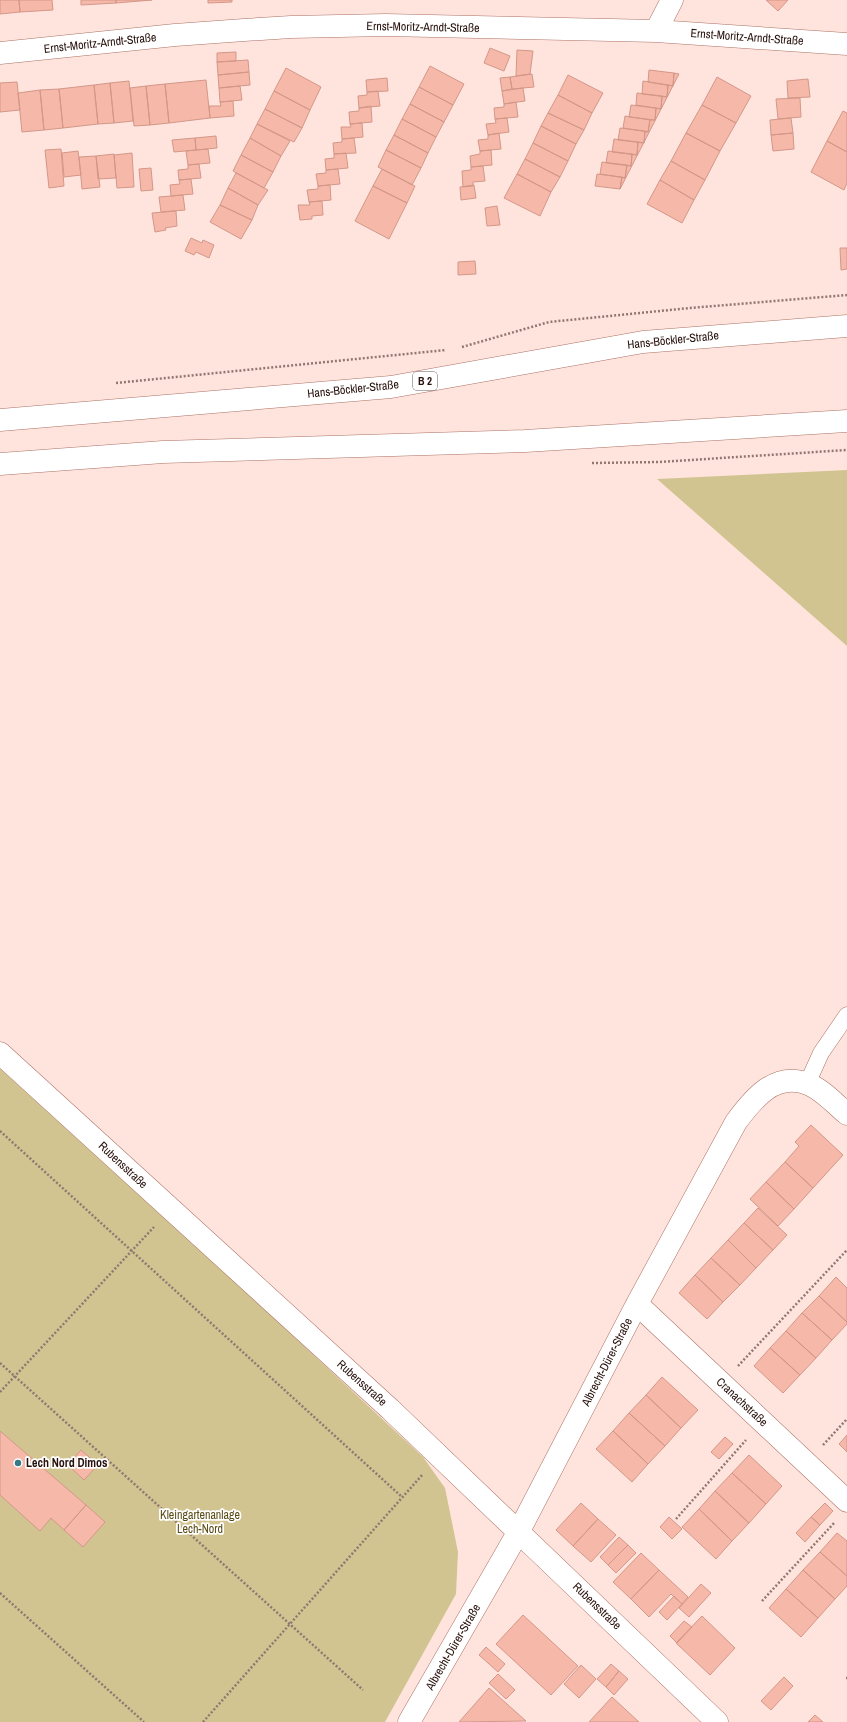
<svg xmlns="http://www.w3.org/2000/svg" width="847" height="1722" font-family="'Archivo Narrow',sans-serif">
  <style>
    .green { fill: #d2c491 }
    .building { fill: #f6b8a9; stroke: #d39788 }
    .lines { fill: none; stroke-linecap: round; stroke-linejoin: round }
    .lane-casing { stroke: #ac7265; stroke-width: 17 }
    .street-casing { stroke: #ac7265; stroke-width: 23 }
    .primary-casing { stroke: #ac7265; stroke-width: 23 }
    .path { stroke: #907772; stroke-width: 2.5; stroke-dasharray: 2 2; stroke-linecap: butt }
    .lane { stroke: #fff; stroke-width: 16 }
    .street { stroke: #fff; stroke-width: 22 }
    .primary { stroke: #fff; stroke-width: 22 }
    .poi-dot { fill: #357a89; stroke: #fff; stroke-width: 1.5 }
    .labels { text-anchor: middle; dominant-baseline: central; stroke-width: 3.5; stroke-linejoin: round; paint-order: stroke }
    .shield { fill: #fff; stroke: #685855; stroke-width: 1 }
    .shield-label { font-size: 11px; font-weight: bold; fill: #27110c }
    .street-label { font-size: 12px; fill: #27110c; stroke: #fff }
    .poi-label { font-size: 12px; font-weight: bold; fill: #27110c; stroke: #fff; text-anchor: start }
    .park-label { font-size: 12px; fill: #594a13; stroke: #fff }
  </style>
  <rect width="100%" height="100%" fill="#ffe4de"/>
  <path class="green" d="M847,470V646L657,479Z
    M0,1068L172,1223L423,1457L445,1488L458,1552L456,1594L385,1722H0Z"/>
  <path class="building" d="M0,0H19L20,12L0,14Z
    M19,0H52L53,10L20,12Z
    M81,0H116V3L81,5Z
    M116,0H152L116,3Z
    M208,0H232V2L208,3Z
    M766,0H788L778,11Z
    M490,48L510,56L504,71L484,63Z
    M517,50L533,51L530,74L516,76Z
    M236,52V61L217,62V53Z
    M248,60L249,72L218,75L217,62Z
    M430,66L464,84L453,105L419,87Z
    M286,68L321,87L310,110L274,91Z
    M649,70L674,73L673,86L648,82Z
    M249,72L250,85L219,88L218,75Z
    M674,73L679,74L620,189L622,177L625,178L627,165L631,166L632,154L637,155L638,142L644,143L645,131L648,132L650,120H655L656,108L661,109L662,96L667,97L668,85L673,86Z
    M532,74L534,87L512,89L510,77Z
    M568,75L603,93L592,113L558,95Z
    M510,77L512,89L502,91L500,78Z
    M717,77L751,96L736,123L702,105Z
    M387,78L388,91L367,92L366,80Z
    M808,79L810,97L788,98L787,81Z
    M206,80L210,118L169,123L165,84Z
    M129,81L133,121L114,123L110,83Z
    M643,81L668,85L667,97L642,94Z
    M17,82L20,110L0,112V83Z
    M110,83L114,123L98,124L94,85Z
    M165,84L169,123L150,125L146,86Z
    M94,85L98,124L63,128L59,89Z
    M146,86L150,125L134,126L130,88Z
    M240,86L242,100L220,102L219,88Z
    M419,87L453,105L444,122L410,104Z
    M523,88L525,101L504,104L502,91Z
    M59,89L63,128L44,130L40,90Z
    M40,90L44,130L22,132L18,93Z
    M274,91L310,110L302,128L265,109Z
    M378,91L380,106L359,108L358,96L367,95V92Z
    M637,93L662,96L661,109L636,105Z
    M558,95L592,113L584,130L548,113Z
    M800,98L801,117L778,119L776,99Z
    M233,101L234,116L210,118L209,106H221L220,102Z
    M516,102L518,117L495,119L494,108L504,107V104Z
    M410,104L444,122L436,137L402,119Z
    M631,105L656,108L655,120L629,117Z
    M702,105L736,123L720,151L686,133Z
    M371,106L372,122L350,124L349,112L359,111V108Z
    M265,109L302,128L294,142L257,124Z
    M843,111L847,113V152L827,141Z
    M548,113L584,130L576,144L541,126Z
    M625,116L650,120L648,132L623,128Z
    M507,118L509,132L488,135L486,124L496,123L495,119Z
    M791,118L793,133L771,135L770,120Z
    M402,119L436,137L428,153L394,135Z
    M362,123L363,137L342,139L341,127H351L350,124Z
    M257,124L290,141L281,156L250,138Z
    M541,126L576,144L568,161L533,143Z
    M620,128L645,131L644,143L618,140Z
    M499,133L501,149L480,151L478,140L488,139V135Z
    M686,133L720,151L705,180L671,161Z
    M793,133L794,149L773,151L771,135Z
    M394,135L428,153L421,168L386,150Z
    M216,136L217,148L196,150L195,138Z
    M195,138L196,150L174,152L172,140Z
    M250,138L281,156L273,172L241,155Z
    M354,138L356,153L334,154L333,143L342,142V139Z
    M614,139L638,142L637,155L612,152Z
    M827,141L847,152V183L844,190L811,172Z
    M533,143L568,161L560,177L525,159Z
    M61,149L64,186L49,188L45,150Z
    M208,149L210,163L188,165L186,151Z
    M386,150L421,168L412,185L378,167Z
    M491,150L492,165L471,167L470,156L480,154V151Z
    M78,151L81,175L64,177L62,153Z
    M608,151L632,154L631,166L606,163Z
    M132,153L134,187L117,188L114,155Z
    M346,153L348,168L326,170L325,159L334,158V154Z
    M114,154L116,178L98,179L96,156Z
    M241,155L273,172L264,188L233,171Z
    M96,156L100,187L82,189L79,157Z
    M525,159L560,177L551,192L517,174Z
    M671,161L705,180L694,200L660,180Z
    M602,162L627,165L625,178L600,174Z
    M199,164L201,178L179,180L178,170L188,169V165Z
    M483,166L485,181L473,182V186L463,187L462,171L471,170V167Z
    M151,168L153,190L141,191L139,169Z
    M338,169L340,184L318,186L316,174L326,173V170Z
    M382,169L415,186L407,203L373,186Z
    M236,173L268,190L258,205L228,188Z
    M517,174L551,192L540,216L504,198Z
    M597,174L622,177L620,189L595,186Z
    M191,179L193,194L171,196L170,185L180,184L179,180Z
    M660,180L694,200L682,223L647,204Z
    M330,185L331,200L309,202L307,190L318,189V186Z
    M474,185L476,198L461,200L460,187Z
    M373,186L407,203L389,239L355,221Z
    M228,188L258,205L252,220L220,205Z
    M183,195L185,210L161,212L159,197Z
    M322,201L323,215L312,216V219L300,220L298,205H310L309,202Z
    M220,205L252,220L241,239L210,222Z
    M497,206L500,225L487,226L485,208Z
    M176,211L177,226L165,228L166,230L155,232L152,213Z
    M191,238L202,243L203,240L214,245L209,258L196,252L194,255L185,251Z
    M840,248H847V269L841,270Z
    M475,261L476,274L458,275V262Z
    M811,1125L843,1155L813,1188L785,1162L799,1146L795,1142Z
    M785,1162L813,1188L794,1209L766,1182Z
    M766,1182L794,1209L778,1226L750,1199Z
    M758,1208L787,1235L773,1250L744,1223Z
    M744,1223L773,1250L756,1268L728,1240Z
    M728,1240L756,1268L740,1285L711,1258Z
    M711,1258L740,1285L723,1302L695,1275Z
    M695,1275L723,1302L707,1319L679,1293Z
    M836,1277L847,1288V1322L819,1296Z
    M819,1296L847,1322V1324L832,1340L802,1313Z
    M802,1313L832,1340L816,1358L786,1331Z
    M786,1331L816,1358L800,1375L770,1348Z
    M770,1348L800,1375L783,1393L754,1366Z
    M662,1377L698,1410L681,1428L646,1395Z
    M646,1395L681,1428L665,1446L629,1413Z
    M629,1413L665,1446L648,1464L613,1431Z
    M0,1431L86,1505L64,1530L51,1518L40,1531L0,1495Z
    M613,1431L648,1464L632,1482L596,1449Z
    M847,1435V1452L839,1444Z
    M725,1437L733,1444L719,1459L711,1452Z
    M81,1450L98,1465L84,1480L68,1465Z
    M749,1455L782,1486L766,1504L732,1473Z
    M732,1473L766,1504L749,1523L715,1491Z
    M715,1491L749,1523L732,1541L699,1509Z
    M581,1503L598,1519L573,1546L556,1530Z
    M825,1503L833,1511L820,1525L811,1517Z
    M86,1505L105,1522L83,1547L64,1530Z
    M699,1509L732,1541L716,1559L682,1527Z
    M669,1517L682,1529L672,1539L660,1527Z
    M811,1517L820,1525L805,1542L796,1533Z
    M598,1519L616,1535L591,1562L573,1546Z
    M837,1533L847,1541V1576L820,1552Z
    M619,1537L628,1545L608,1565L600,1557Z
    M628,1545L636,1553L616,1573L608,1565Z
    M820,1552L847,1576V1586L835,1599L803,1570Z
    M641,1553L659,1570L631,1599L613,1582Z
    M659,1570L688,1597L682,1604L671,1594L649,1617L631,1599Z
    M803,1570L835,1599L818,1618L786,1589Z
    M701,1584L711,1593L689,1617L679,1608Z
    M786,1589L818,1618L801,1637L769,1608Z
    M674,1596L682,1604L667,1620L659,1612Z
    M523,1615L578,1666L551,1695L496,1644Z
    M702,1616L735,1648L710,1675L676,1643Z
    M684,1621L692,1627L677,1643L670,1636Z
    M486,1647L505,1664L498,1672L479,1655Z
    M611,1664L619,1671L606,1687L597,1679Z
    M581,1665L596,1679L579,1698L564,1684Z
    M619,1671L628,1679L614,1695L606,1687Z
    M498,1674L515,1690L506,1699L489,1683Z
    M784,1677L793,1686L771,1710L761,1701Z
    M489,1688L526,1721L459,1722Z
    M612,1697L639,1722H589Z
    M815,1715L823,1722H808Z"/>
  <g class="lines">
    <g class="lane-casing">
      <path id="lane" d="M807,1084L821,1053L847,1015"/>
    </g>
    <g class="street-casing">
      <path id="street" d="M656,31L672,0
        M0,53L175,35L244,30L291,27L386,25L656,31L847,44
        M0,1053L390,1409L717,1722
        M637,1304L847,1501
        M409,1722L519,1531L637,1304L736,1122C753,1099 775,1071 808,1084C823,1090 835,1104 847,1114"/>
    </g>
    <g class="primary-casing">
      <path id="primary" d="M0,420L391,387L643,342L847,326
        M0,464L163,452L525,441L847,421"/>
    </g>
    <path class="path" d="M462,347L549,322L690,308L847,295
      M116,383L446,350
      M592,463L659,462L847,450
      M0,1131L402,1497
      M0,1363L363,1690
      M738,1366L847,1250
      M0,1392L154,1227
      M823,1445L847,1419
      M676,1519L746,1440
      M0,1593L144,1722
      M762,1601L835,1522
      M846,1678H847
      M203,1722L423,1474"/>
    <use href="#lane" class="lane"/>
    <use href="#street" class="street"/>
    <use href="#primary" class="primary"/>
  </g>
  <circle class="poi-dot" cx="18" cy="1463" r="4"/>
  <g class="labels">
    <rect class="shield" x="413" y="372" width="24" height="18" rx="3"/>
    <g class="shield-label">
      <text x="425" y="381">B 2</text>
    </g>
    <g class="street-label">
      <text transform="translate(423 27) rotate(1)">Ernst-Moritz-Arndt-Straße</text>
      <text transform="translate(747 37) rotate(4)">Ernst-Moritz-Arndt-Straße</text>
      <text transform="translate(100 43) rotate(-6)">Ernst-Moritz-Arndt-Straße</text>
      <text transform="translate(673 340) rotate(-6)">Hans-Böckler-Straße</text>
      <text transform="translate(353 389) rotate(-6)">Hans-Böckler-Straße</text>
      <text transform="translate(123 1165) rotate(43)">Rubensstraße</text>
      <text transform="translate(607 1362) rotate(-63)">Albrecht-Dürer-Straße</text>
      <text transform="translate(362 1383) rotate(42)">Rubensstraße</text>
      <text transform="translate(742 1402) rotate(43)">Cranachstraße</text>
      <text transform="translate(597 1606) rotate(44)">Rubensstraße</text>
      <text transform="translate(453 1647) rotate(-60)">Albrecht-Dürer-Straße</text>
    </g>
    <g class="poi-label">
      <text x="26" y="1463">Lech Nord Dimos</text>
    </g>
    <g class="park-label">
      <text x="200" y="1515">Kleingartenanlage<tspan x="200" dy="14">Lech-Nord</tspan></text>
    </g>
  </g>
</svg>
